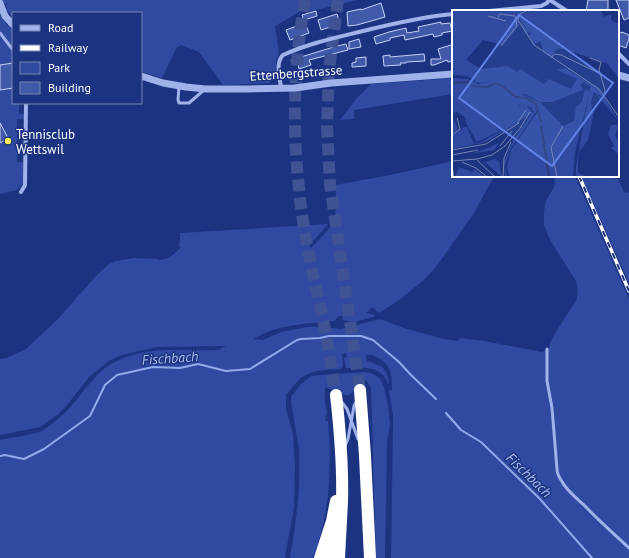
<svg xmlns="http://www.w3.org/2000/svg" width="629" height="558" font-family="'PT Sans',sans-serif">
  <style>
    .green { fill: #2f4aa0 }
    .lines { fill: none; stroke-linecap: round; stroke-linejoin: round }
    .stream { stroke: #93aaec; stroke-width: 2 }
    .building { fill: #4059a9; stroke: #c5d1f7 }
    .motorway-tunnel { stroke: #3e5294; stroke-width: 12; stroke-dasharray: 12 6; stroke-linecap: butt }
    .service { stroke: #a0b2ea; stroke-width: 3 }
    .minor { stroke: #a0b2ea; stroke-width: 4 }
    .tertiary { stroke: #a0b2ea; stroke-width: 7 }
    .motorway { stroke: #fff; stroke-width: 12 }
    .rail-casing { stroke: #fff; stroke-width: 3.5 }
    .rail { stroke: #1c3381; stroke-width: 2; stroke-dasharray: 6; stroke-linecap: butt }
    .poi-dot { fill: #faee5e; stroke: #1c3381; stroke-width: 1.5 }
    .labels { text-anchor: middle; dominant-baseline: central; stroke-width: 3; stroke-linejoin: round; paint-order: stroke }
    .street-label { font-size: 13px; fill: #fff; stroke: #1c3381 }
    .poi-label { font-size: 13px; fill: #fff; stroke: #1c3381; text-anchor: start }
    .water-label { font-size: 14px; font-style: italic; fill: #acbdf1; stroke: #1c3381 }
    .inset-river { fill: none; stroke: #2b3c76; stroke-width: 2 }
    .inset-road { fill: none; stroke: #7785b3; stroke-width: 1 }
    .view { fill: #6183e4; fill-opacity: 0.15; stroke: #6183e4; stroke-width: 2 }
    .inset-edge { fill: none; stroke: #fff; stroke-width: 2 }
  </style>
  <rect width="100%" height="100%" fill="#1c3381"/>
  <path class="green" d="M0,0H357L308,12L306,8L275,26L279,53L276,61L277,79H272L270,83L223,85L199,52L181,45L177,47L162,78L141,72V13H13V19L8,12L5,3L0,4Z
    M0,15L7,25L13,30V103H19V114H24V119H17V162H24L23,183L17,190L0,194Z
    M453,78V94L354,110V119L340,120L357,98L371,84Z
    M453,161V176H494L474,213L436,267L424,280L398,301L379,313L372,307L366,313L375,315V316L373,317C363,320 352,323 343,320L342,316H339L334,321C307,324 277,324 254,339L263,340L281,332L308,327L325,326L332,328L341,329L380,319L404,328L444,339L458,341L460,338L484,341L542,352L549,348C550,338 570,311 576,301C578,294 578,288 576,281L549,238L544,225V211L546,201L554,187L555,181L554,176H575L629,299V558H391L393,426V415L389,391L392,390C392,376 392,365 378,358C374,356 370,354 366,355L367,361L373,363L379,366L380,365C386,370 389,377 389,385C387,382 386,379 384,376C375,365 359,368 346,368L344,358L347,357L346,353L342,354L343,366L341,369C327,370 310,369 299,380C294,385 290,390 286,395V409L293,434L295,468L294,507L285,558H0V440C13,437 26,436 39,432C42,431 46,428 49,426C63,416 71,407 81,394C90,383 99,371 111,364C147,344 180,352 218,350L226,346L157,347L121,355L109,361L90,376L67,405L57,415L40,427L0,435V359L7,358L26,349L58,319L96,276L109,264L116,261L134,258L158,259V260C169,260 174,254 181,247L179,246L180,241V233L328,224L309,246L311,248C320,238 333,228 335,215C337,205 336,195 335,185L390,175Z
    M581,176H609L612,179H618L624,192L629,193V283Z
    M365,372C370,373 375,374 379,378C386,385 389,412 390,423C390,429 388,435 387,441L385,558H376L371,388L366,380H365V383L349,395H346L327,388L326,386C323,395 326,405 327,415L325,416L326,421H328C332,467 330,514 313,558H290C296,522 301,487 299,450C297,432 292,415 291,397L301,384L311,376L320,375Z"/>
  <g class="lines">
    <path class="stream" d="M446,413L461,430L481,442L540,499L592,558
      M0,456L5,455L24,459L44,449L90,416L105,385L117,375L153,367L180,368L198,364L226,371L250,369L297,340L301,339L320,338L329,336H361L373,340L399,362L410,374L436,399"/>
  </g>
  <path class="building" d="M588,0H608V11H586Z
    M616,0H629V18L624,20Z
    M381,3L385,17L357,25L348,26L347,12L361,9V10Z
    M316,11L317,16L304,20L302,15Z
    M337,14L340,24L321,30L318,20Z
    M441,22V24L450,23L452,31L442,33V35L434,37L433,34L405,40L404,35L390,38V40L376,44L374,37L389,32L406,28L407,33L419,31L418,27Z
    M305,23L309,33L290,40L286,30Z
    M620,32L622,33V32L629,35V39L626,48L618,45V36Z
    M359,39L361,47L349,49V42Z
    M346,44L348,50L309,60L311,65L299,69L298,63L293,65L291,60L337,46Z
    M451,45L452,48L453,47V61L448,62L447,60L434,65H431V59H441L438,49Z
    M424,54L425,61L406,62V63H400L401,65L384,66L383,56L390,55V57Z
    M366,57V66L352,67V63L356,62V58Z
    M13,63V88L0,90V65Z
    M0,123L8,138L0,143Z"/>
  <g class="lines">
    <path class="motorway-tunnel" d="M305,0C294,62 292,126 299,188C303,236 315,282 325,329C329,350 332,373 336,395
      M338,0L329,69L327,127L330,184L360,390"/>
    <path class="service" d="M0,33L13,50
      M179,86L178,100L179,103H189L204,90
      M547,349V381L552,408L557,469C557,473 559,477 561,480C566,490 576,498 584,505C598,520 614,534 629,548
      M341,401L347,409L358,439
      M345,446L348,439L354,406L356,402"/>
    <path class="minor" d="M550,0L567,11
      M489,11L541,6L547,3L549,0
      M618,53L629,64
      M281,88C280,78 275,63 283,55C307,44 334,38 359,32C391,24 421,17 453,14
      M21,192L25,185L26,103"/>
    <path class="tertiary" d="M0,3L5,16L13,25
      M618,75L629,78
      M141,76L163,83L186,87L205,89H247L295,88L331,83L453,74"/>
    <path class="motorway" d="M360,390L365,456L370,558
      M336,395C340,430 343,466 342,502C341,521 340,540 339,558
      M320,558L332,521L336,501
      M329,558L335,538"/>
    <g class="rail-casing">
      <path id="rail" d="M579,176L629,291"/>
    </g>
    <use href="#rail" class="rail"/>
  </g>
  <circle class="poi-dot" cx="8" cy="141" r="4"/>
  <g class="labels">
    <g class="street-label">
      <text transform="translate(296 73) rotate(-4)">Ettenbergstrasse</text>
    </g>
    <g class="poi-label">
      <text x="16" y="134">Tennisclub<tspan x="16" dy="15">Wettswil</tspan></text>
    </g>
    <g class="water-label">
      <text transform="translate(170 358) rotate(-4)">Fischbach</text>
      <text transform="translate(529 475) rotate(44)">Fischbach</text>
    </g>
  </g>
  <g transform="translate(452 10)">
    <rect width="167" height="167" fill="#1c3381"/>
    <path d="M0,0H148L152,7L159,4V10L167,14V69L156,54L112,39H105L98,47L91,42L89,31L83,34L80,31L77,27L79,22L74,23L66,5L67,15L51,35L31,30L14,50L29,59L55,56L65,62L68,59L92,74L97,69L119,79L125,69L105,60L113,58L148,80L167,111L144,84L151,89L152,87L137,80L139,77L132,72L128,74L131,80L100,92H88L74,84H69L89,93L111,116L122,111L124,97L130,92L132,82L134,80L141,82L139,95L142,103L136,130L127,142L126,151V162L134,167H124V156L137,85L123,142L121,167H57L55,157L59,140L85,103V101L83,97L84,101L83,104L79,97L67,95L60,107L46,122L25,132L15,115L13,107L4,101L0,105L6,120L0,124V71L1,68L16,69L26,74L33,73L42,71L27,73L15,66L1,65ZM73,95L82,104L58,140L53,156L55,167H53L52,151L61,131L80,103L34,132L0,139V125L10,118L15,117L22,134L29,132L47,122L67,96ZM159,115H167L163,125L167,133V145L159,138L162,136L156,124ZM47,133L42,140L19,144L38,137ZM43,149L47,152L50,167L33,152ZM7,157L21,162L22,159L33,167H3Z" fill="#2f4aa0"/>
    <path class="inset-river" d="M0,73L16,72L21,76L35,77L44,73L50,76L64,87L74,88L84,94L89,112M89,115L97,167"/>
    <path class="inset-road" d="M75,0L68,4L66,10L82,35L147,79L167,107M36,6L54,11M46,7L48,4L63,6L65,16M49,36L65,16M99,48L102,44L109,45L149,64M138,48L149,52L147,60L153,80L152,84M65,114L74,100M68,118L78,102M0,125L8,119L5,108M48,136L60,121M0,140L34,134L67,113M0,145L26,140M25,150L43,167M0,151L25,149L40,145L53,136L70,116M10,152L24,158L35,167M0,155L2,167M51,167L52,148L59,132M105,167L99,137L111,116"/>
    <path class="view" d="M67,5L161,73L100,156L7,88Z"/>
    <rect width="167" height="167" class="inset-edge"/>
  </g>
  <rect x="12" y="12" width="130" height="92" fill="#1c3381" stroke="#7785b3"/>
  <rect x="20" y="25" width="20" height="6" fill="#a0b2ea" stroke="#7785b3"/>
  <text x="48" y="32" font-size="12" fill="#ffffff">Road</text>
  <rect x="20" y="45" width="20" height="6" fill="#ffffff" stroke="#7785b3"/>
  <text x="48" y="52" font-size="12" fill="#ffffff">Railway</text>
  <rect x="20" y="62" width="20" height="12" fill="#2f4aa0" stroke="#7785b3"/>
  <text x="48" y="72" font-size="12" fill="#ffffff">Park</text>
  <rect x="20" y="82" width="20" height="12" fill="#4059a9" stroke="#7785b3"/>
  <text x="48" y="92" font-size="12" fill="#ffffff">Building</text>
</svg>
